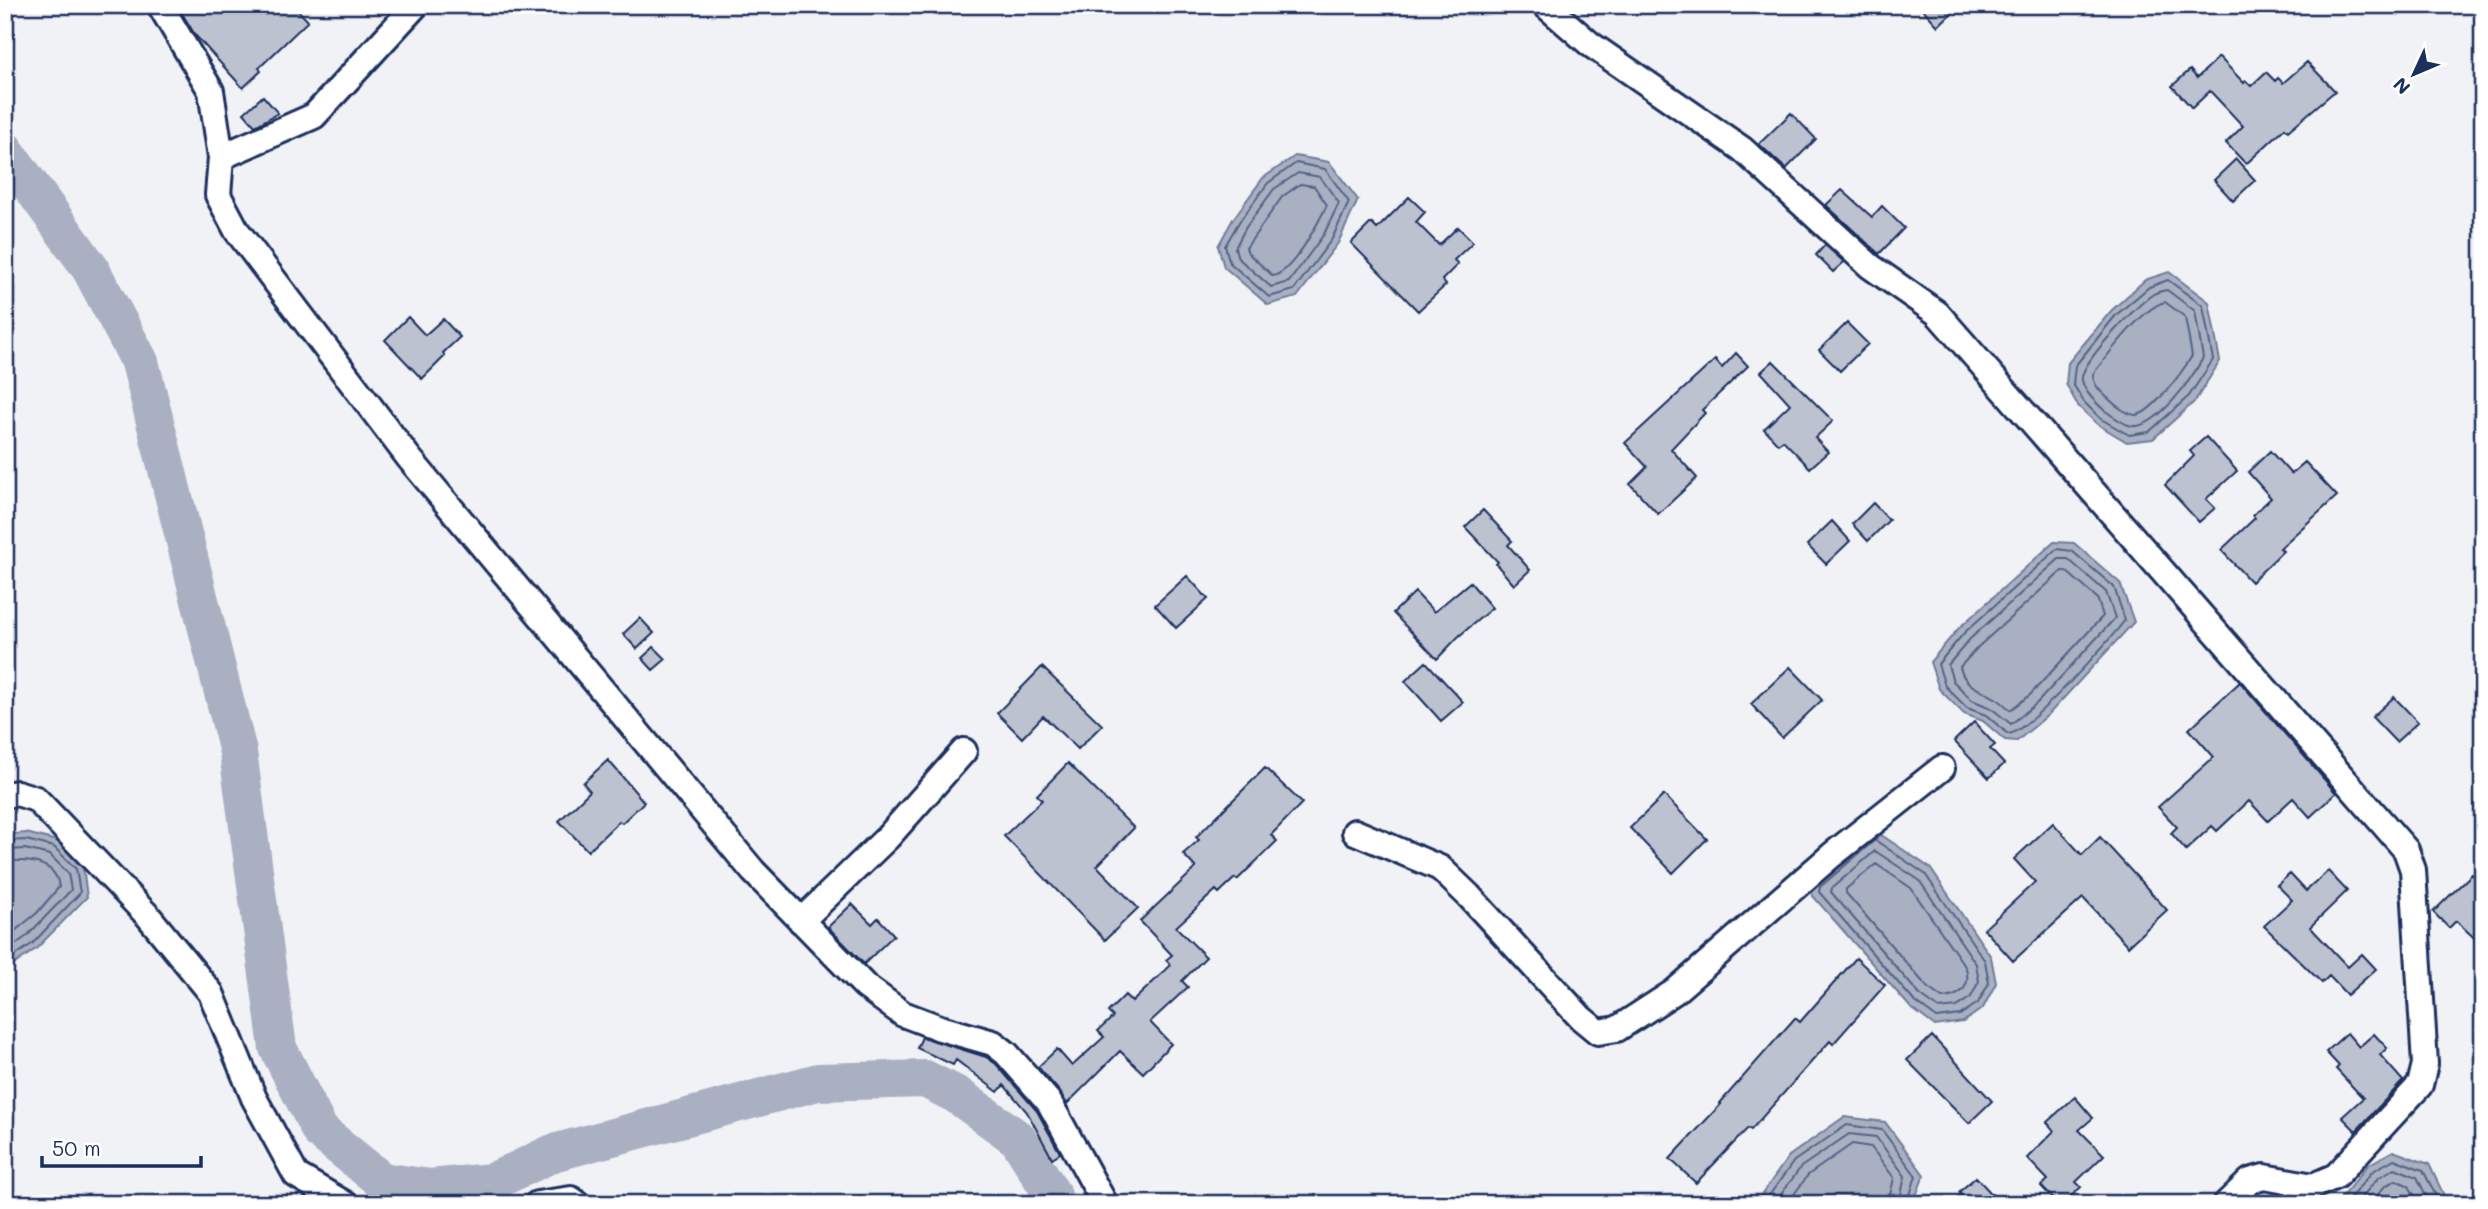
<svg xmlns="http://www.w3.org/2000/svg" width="2488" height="1209" font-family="Mali,sans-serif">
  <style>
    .water { fill: #a8b0c2; stroke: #707c9a; stroke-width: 2 }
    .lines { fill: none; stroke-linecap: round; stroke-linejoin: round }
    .shore { stroke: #536386; stroke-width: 2 }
    .river { stroke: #a8b0c2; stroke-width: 38 }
    .building { fill: #bcc2d0; stroke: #1b2f5e; stroke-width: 2 }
    .street-casing { stroke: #1b2f5e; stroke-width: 30 }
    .street { stroke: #fff; stroke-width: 24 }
  </style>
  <rect width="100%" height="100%" fill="#f1f2f5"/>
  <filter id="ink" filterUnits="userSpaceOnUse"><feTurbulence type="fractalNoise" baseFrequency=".0143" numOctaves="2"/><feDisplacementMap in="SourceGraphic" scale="14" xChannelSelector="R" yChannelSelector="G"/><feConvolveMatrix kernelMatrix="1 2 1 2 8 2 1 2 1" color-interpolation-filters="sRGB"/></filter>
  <g filter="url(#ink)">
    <path class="water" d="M1295,156L1329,162L1358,200L1338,243L1297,297L1268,305L1224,267L1218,246L1233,219L1263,178Z
      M2169,272L2209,302L2220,361L2195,401L2153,439L2127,442L2097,424L2078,406L2066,384L2068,363L2111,311L2145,280Z
      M2054,542L2074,543L2120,583L2134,622L2048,715L2017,741L2005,740L1983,721L1964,714L1939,689L1930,662L1959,628Z
      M1874,830L1930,868L1991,957L1996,983L1983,1008L1963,1022L1935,1026L1910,1007L1813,896L1810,886Z
      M26,833L57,841L83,866L87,897L37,948L5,971V835Z
      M1844,1117L1885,1122L1924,1175L1913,1204H1755L1789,1156Z
      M2393,1151L2429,1164L2448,1204H2336L2368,1165Z"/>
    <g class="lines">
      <path class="shore" d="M1296,163L1325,169L1349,202L1332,239L1294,290L1269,297L1230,263L1225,246L1239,222L1268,183Z
        M1298,173L1320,177L1339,203L1324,234L1289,282L1271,287L1238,258L1235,248L1246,227L1274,189Z
        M1300,184L1314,186L1327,205C1318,223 1293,272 1273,276L1248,253L1246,248L1282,197Z
        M2168,280L2203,306L2213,360L2189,396L2149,432L2129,435L2101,419L2084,402L2073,384L2075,366L2116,315L2149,287Z
        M2167,290L2195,311L2203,358C2192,378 2157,429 2132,426C2124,425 2111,415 2104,410C2096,403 2084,391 2082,380C2079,364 2137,305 2152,295C2156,292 2162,291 2167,290Z
        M2165,302L2185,317L2192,356C2184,369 2151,416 2135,415C2127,414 2116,406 2111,401C2103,394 2093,386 2093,374C2107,356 2144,306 2165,302Z
        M2057,549L2072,551L2114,587L2125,620C2111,639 2026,734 2008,734L1986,715L1967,708L1945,686L1938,664L1964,633Z
        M2059,559H2068L2106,592L2115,618L2037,703L2011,724L1991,708L1972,700L1953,681L1948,665L1970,639Z
        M2062,571H2066L2097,598L2103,616L2030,695L2010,710C2006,706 2002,702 1997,699C1983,690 1964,687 1960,667L1978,647Z
        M1875,840L1925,874L1985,961L1989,983L1978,1003L1960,1015L1937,1018L1914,1001L1819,892L1820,887Z
        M5,841L26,840L54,847L76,869L80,893L33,943L5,963
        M5,850L25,849L50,855L68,873L71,890L27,936L5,952
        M1875,851L1919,880L1976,964L1979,981L1971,997L1957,1007L1939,1009L1920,995L1831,892L1832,888Z
        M5,861C26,860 56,860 59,887L37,913L5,939
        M1876,864L1911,888L1966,968C1971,987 1961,997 1942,998L1928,988L1846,893V889Z
        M1763,1204L1794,1161L1847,1125L1882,1130L1916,1176L1907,1204
        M1774,1204L1801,1167L1849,1134L1876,1137L1905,1176L1899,1204
        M1787,1204L1808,1175L1852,1144L1871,1147L1894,1178L1888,1204
        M2345,1204L2373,1171L2394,1159L2423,1170L2440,1204
        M2356,1204L2378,1178L2395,1168L2417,1177L2430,1204
        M2370,1204L2385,1186L2396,1180L2409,1186L2419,1204"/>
      <path class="river" d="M5,150L90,268L140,362L238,752L278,1048L320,1131L382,1181L430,1188L492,1182L553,1153L818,1082L925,1079L957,1095L1018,1139L1053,1196L1055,1204"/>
    </g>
    <path class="building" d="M177,5H293L308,21L259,68L261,71L243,88L195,35Z
      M1919,5H1960L1938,26Z
      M2219,57L2244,83L2246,81L2251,86L2266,72L2275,81L2278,78L2283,83L2307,62L2335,91L2288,131L2285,128L2246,164L2226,143L2243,126L2210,91L2192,108L2172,86L2190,70L2197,78Z
      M263,96L278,113L255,126L244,113Z
      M1791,113L1816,139L1786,169L1759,144Z
      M2236,159L2255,180L2233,201L2214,180Z
      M1842,190L1872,217L1882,206L1904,228L1879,254L1826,205Z
      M1409,197L1425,212L1416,222L1439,245L1458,227L1473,242L1454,260L1458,264L1442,280L1446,285L1418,311L1351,243L1371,223L1377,229Z
      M1825,245L1844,262L1833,272L1816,255Z
      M408,317L425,335L443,319L460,337L443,353L445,356L422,379L385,340Z
      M1847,323L1868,344L1840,371L1819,350Z
      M1736,353L1748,366L1702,410L1705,413L1671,449L1697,478L1658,514L1630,484L1647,467L1625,443L1715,360L1722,368Z
      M1773,361L1833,421L1815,438L1828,452L1810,468L1783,440L1778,444L1764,429L1790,404L1761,372Z
      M2206,437L2237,471L2206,499L2215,508L2199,522L2165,485L2194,456L2190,451Z
      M2270,451L2291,474L2305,462L2337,496L2280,548L2283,551L2251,582L2221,550L2255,518L2253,515L2271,498L2248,472Z
      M1873,503L1889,520L1868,541L1852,524Z
      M1483,510L1512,541L1508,545L1530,570L1514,585L1496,564L1498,562L1465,527Z
      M1832,521L1850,541L1826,564L1807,545Z
      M1187,576L1208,599L1176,628L1155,605Z
      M1470,582L1492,608L1458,637L1437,659L1393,613L1415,592L1434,612Z
      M640,618L654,633L637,649L623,634Z
      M654,647L666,659L653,670L642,658Z
      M1426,662L1463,702L1441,721L1405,681Z
      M1042,667L1102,725L1078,749L1043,716L1022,738L997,713Z
      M1790,667L1822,700L1782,738L1751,704Z
      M2240,682L2336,793L2310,817L2293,798L2268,821L2249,801L2217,831L2212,826L2186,850L2171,833L2177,827L2158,807L2214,757L2189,729Z
      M2394,697L2418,722L2396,742L2372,717Z
      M1974,722L1995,745L1990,749L2004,764L1989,778L1954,741Z
      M608,760L644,802L622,823L619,821L588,851L559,821L590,791L583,783Z
      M1068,763L1134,828L1097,866L1138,908L1105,940L1004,836L1042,800L1037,795Z
      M1265,768L1302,803L1271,835L1277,841L1237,880L1235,878L1219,893L1216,890L1176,927L1206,957L1182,981L1188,987L1150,1022L1171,1044L1143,1073L1120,1051L1067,1104L1060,1092L1038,1067L1057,1049L1072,1066L1104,1037L1098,1031L1113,1017L1108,1012L1125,995L1132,1002L1171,965L1166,960L1172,955L1140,921L1196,868L1183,854L1199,840L1196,837Z
      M1664,795L1707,839L1673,873L1630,828Z
      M2053,823L2082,855L2100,837L2167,910L2128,946L2083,898L2013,961L1984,929L2035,882L2014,859Z
      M2328,871L2347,891L2310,927L2348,967L2362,954L2376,969L2347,995L2329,976L2322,983L2264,926L2292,900L2277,885L2290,874L2306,891Z
      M2472,874L2483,885V946L2456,921L2449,928L2433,912Z
      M852,904L872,924L878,918L894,935L864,964L828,927Z
      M1856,958L1885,985L1833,1044L1830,1041L1751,1130L1748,1128L1696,1183L1670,1159L1721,1104L1720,1103L1795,1018L1800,1022Z
      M2347,1033L2359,1047L2374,1034L2387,1048L2380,1055L2403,1081L2356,1131L2342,1117L2363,1098L2336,1069L2339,1066L2326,1052Z
      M1932,1036L1992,1101L1969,1123L1907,1060Z
      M922,1037L986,1057L996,1064L1037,1111L1060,1153L1052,1158L1027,1112L1004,1085L998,1092L956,1060L953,1065L917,1048Z
      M2075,1097L2093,1118L2079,1130L2104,1155L2076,1182L2081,1187L2063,1204H2058L2041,1186L2048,1180L2027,1158L2054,1131L2047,1122Z
      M1976,1177L2001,1204H1952L1961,1195L1959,1192Z"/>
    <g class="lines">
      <g class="street-casing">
        <path id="street" d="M160,5L211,91L221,157L218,195L237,231L409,458L753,871L865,986L903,1014L940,1028L993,1043L1006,1053L1049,1102L1105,1204
          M1545,5L1590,44L1742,149L1870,266L1937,313L2406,850L2413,870L2425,1064L2420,1085L2336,1176L2313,1186L2264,1177L2250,1181L2226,1204
          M221,157L314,116L416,5
          M5,795L17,793L36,799L149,917L211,993L254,1098L296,1175L345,1204
          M1355,832L1440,868L1469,896L1581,1018L1598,1032L1617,1029L1674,992L1832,855L1942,768
          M801,921L888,837L964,751
          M537,1204L571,1199L578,1204"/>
      </g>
      <use href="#street" class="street"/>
    </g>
  </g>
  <rect width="2488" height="1209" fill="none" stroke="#fff" stroke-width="28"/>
  <rect x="14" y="14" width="2460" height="1181" fill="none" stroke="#1b2f5e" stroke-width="2.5" filter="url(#ink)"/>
  <g transform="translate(2414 74) rotate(226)" stroke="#ffffff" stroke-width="5" paint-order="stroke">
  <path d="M0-5L12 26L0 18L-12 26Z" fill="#1b2f5e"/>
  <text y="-10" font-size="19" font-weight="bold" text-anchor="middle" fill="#1b2f5e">N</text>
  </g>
  <path d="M42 1156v10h159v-10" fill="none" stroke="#1b2f5e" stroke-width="3.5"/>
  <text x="52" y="1156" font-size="21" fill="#1b2f5e" stroke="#ffffff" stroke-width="5" paint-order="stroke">50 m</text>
</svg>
